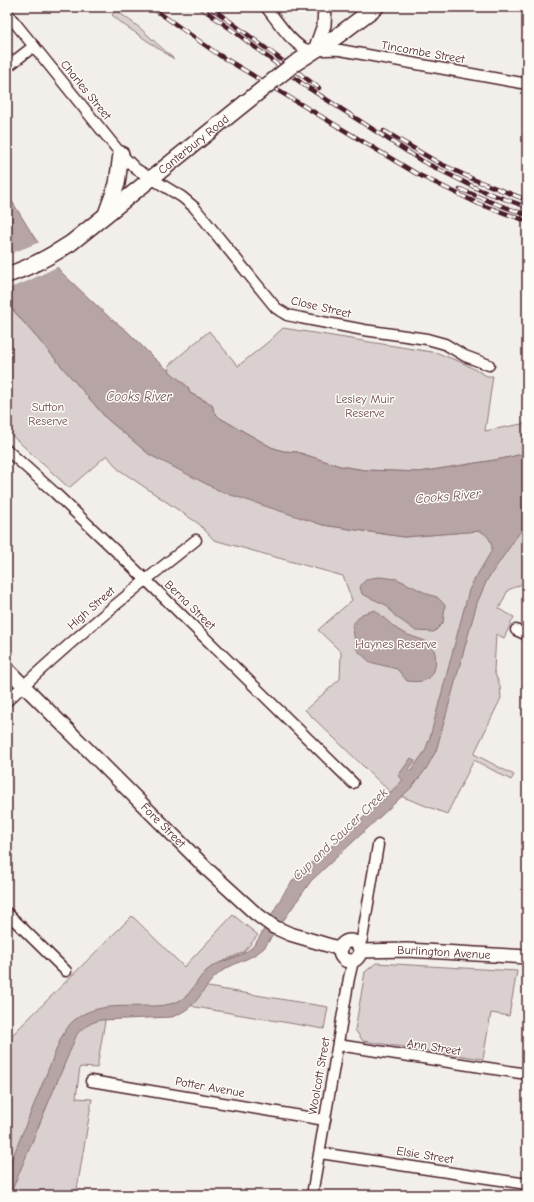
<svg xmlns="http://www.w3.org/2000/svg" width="534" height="1202" viewBox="0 0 534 1202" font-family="'Comic Neue',sans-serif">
  <rect width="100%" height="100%" fill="#f2efeb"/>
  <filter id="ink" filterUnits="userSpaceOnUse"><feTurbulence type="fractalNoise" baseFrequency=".025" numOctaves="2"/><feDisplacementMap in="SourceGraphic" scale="8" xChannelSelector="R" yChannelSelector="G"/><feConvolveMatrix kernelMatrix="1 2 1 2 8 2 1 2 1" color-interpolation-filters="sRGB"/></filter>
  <g filter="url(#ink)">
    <g fill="#d9d0cf" stroke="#92787d">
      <path d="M116,10L140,28L174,59L124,25L112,15Z"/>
      <path d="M7,303L107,419L150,455L323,525L404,537L527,527V577L520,585L508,590L499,609L514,617L504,638L496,634L494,671L500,686L501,698L474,754L514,775L511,780L474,760L447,814L390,792L305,710L340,679L341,652L318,630L352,600L343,576L214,540L199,524L118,469L107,455L69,488L7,431Z"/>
      <path d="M283,328L438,353L463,363L487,376H493L485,431L527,423V453L501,459L420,472L365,470L340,466L297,452L283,451L271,447L220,418L214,412L212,404L190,393L188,387L170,372L169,365L209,331L238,366L268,342Z"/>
      <path d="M233,915L258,935L244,952L221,962L196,985L328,1007L324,1029L195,1007L181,1001L163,1008L107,1009L97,1068L80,1067L76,1098L92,1099L76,1195H7V1040L132,916L184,967Z"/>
      <path d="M376,963L517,971L509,1016L491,1013L483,1059L363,1041L355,1030L365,972Z"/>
    </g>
    <g fill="#b7a5a6" stroke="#8b6f75">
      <path d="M7,193L34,237L61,272L110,318L127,331L156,360L188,387L190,393L212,405L214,412L220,418L271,447L283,451L297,452L340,466L365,470L420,472L501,459L527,453V527L524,528L520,532L487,580L477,603L436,751L426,769L412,787L311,881L264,948C250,961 229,963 216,976C198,993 200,1006 172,1017L101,1020C91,1022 84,1027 77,1034L10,1195H7V1171L61,1038C65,1032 69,1023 76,1019C96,1003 124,1007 149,1006C160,1006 171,1005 181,1000C192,993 196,981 205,972C218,959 238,960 250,949C257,943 261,935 265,927C274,911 283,892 295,878C305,867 316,860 327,850C353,828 378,804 403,780L398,776L411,758L415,761L408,770L411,771L425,751L430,737L469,590L473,582L492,550C492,541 488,535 480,531L404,537L323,525L222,492L150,455L107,419L7,303Z"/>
      <path d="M379,577L397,579L430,595L437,597L445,605L443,623L434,632L416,631L395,616L386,605L362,594L360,587C365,578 370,578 379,577Z"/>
      <path d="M375,610C384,617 392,627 402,632C409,636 418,638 425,641C437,646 437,661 434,671C429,683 418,682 407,681L397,669L370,662L357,650L352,625L362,614Z"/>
    </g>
    <path fill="#f2efeb" d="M40,242L59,266L28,281L7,289V255Z"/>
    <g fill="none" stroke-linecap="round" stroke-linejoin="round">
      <defs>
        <g id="minor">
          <path d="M266,7C276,19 294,48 309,50C319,51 330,49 340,50L527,84"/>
          <path d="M7,13L121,154L136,169L182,197L194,207L276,308L287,315L301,318L364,330L427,339L445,344L465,356L489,365"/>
          <path d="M7,67L34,46"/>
          <path d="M7,450L55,493L145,579L353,783"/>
          <path d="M516,630L527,635"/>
          <path d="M7,701C67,644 131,591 196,540"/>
          <path d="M7,913L66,971"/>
          <path d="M359,946L362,939L378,845"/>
          <path d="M338,1045L527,1074"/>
          <path d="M91,1081L325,1120"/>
          <path d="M320,1153L527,1184"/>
          <path d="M312,1195L349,978L353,961"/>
        </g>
        <g id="major">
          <path d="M315,50L324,25L325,7"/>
          <path id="s1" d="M7,669L209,871L255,913L274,927L290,934L341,949"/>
          <circle cx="350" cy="951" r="10"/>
          <path id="s2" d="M360,951L407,950L527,957"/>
        </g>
        <g id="highway">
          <path d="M294,64L336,37L376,7"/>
          <path d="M106,214L117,184L121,154"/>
          <path id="s3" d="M7,275C29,268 51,256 71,243L255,95"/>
        </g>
      </defs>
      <use href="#minor" stroke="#4a1f2b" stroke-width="13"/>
      <use href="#major" stroke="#4a1f2b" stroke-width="16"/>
      <use href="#highway" stroke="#4a1f2b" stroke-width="18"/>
      <use href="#minor" stroke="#fdfcf7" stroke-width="10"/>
      <use href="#major" stroke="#fdfcf7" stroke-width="13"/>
      <use href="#highway" stroke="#fdfcf7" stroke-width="15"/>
      <defs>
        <g id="rail">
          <path d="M151,7L219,55L417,174L479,204L527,221"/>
          <path d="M200,7L239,35L304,85L422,161L480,190L527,207"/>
          <path d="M210,7L228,20L319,88"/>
          <path d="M384,131L437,162L475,180L527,200"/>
          <path d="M460,189L494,203L527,215"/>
        </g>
      </defs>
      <use href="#rail" stroke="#4a1f2b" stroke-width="4.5"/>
      <use href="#rail" stroke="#fdfcf7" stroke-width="3" stroke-dasharray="9" stroke-linecap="butt"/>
      <defs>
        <path id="highway-bridge" d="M255,95L294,64"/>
      </defs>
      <use href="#highway-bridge" stroke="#4a1f2b" stroke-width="18" stroke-linecap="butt"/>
      <use href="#highway-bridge" stroke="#fdfcf7" stroke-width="15"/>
    </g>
  </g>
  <g text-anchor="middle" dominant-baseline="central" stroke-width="3" stroke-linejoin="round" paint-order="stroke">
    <g font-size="12" fill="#4a1f2b" stroke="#fdfcf7">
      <text transform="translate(423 52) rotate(10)">Tincombe Street</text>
      <text transform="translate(86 90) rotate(51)">Charles Street</text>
      <text stroke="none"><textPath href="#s3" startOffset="229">Canterbury Road</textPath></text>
      <text transform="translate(321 307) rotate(13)">Close Street</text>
      <text transform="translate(190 605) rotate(44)">Berna Street</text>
      <text transform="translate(91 608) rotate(-41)">High Street</text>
      <text stroke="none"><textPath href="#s1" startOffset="221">Fore Street</textPath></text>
      <text stroke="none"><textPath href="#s2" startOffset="84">Burlington Avenue</textPath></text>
      <text transform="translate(434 1047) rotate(9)">Ann Street</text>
      <text transform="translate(319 1076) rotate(-80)">Woolcott Street</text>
      <text transform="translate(210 1087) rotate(10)">Potter Avenue</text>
      <text transform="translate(425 1155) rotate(9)">Elsie Street</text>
    </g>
    <g font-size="12" fill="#6e4b54" stroke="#fdfcf7">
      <text x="365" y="399">Lesley Muir<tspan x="365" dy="14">Reserve</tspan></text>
      <text x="48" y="407">Sutton<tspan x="48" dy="14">Reserve</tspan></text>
      <text x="396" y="644">Haynes Reserve</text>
    </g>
    <g font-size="13" font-style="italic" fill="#704e56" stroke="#fdfcf7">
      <text x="139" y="396">Cooks River</text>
      <text transform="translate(448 496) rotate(-5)">Cooks River</text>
      <text transform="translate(340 834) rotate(-44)">Cup and Saucer Creek</text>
    </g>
  </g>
  <rect width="534" height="1202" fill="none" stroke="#fdfcf7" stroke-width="24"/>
  <rect x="12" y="12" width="510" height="1178" fill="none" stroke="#4a1f2b" stroke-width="1.5" filter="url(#ink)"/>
</svg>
